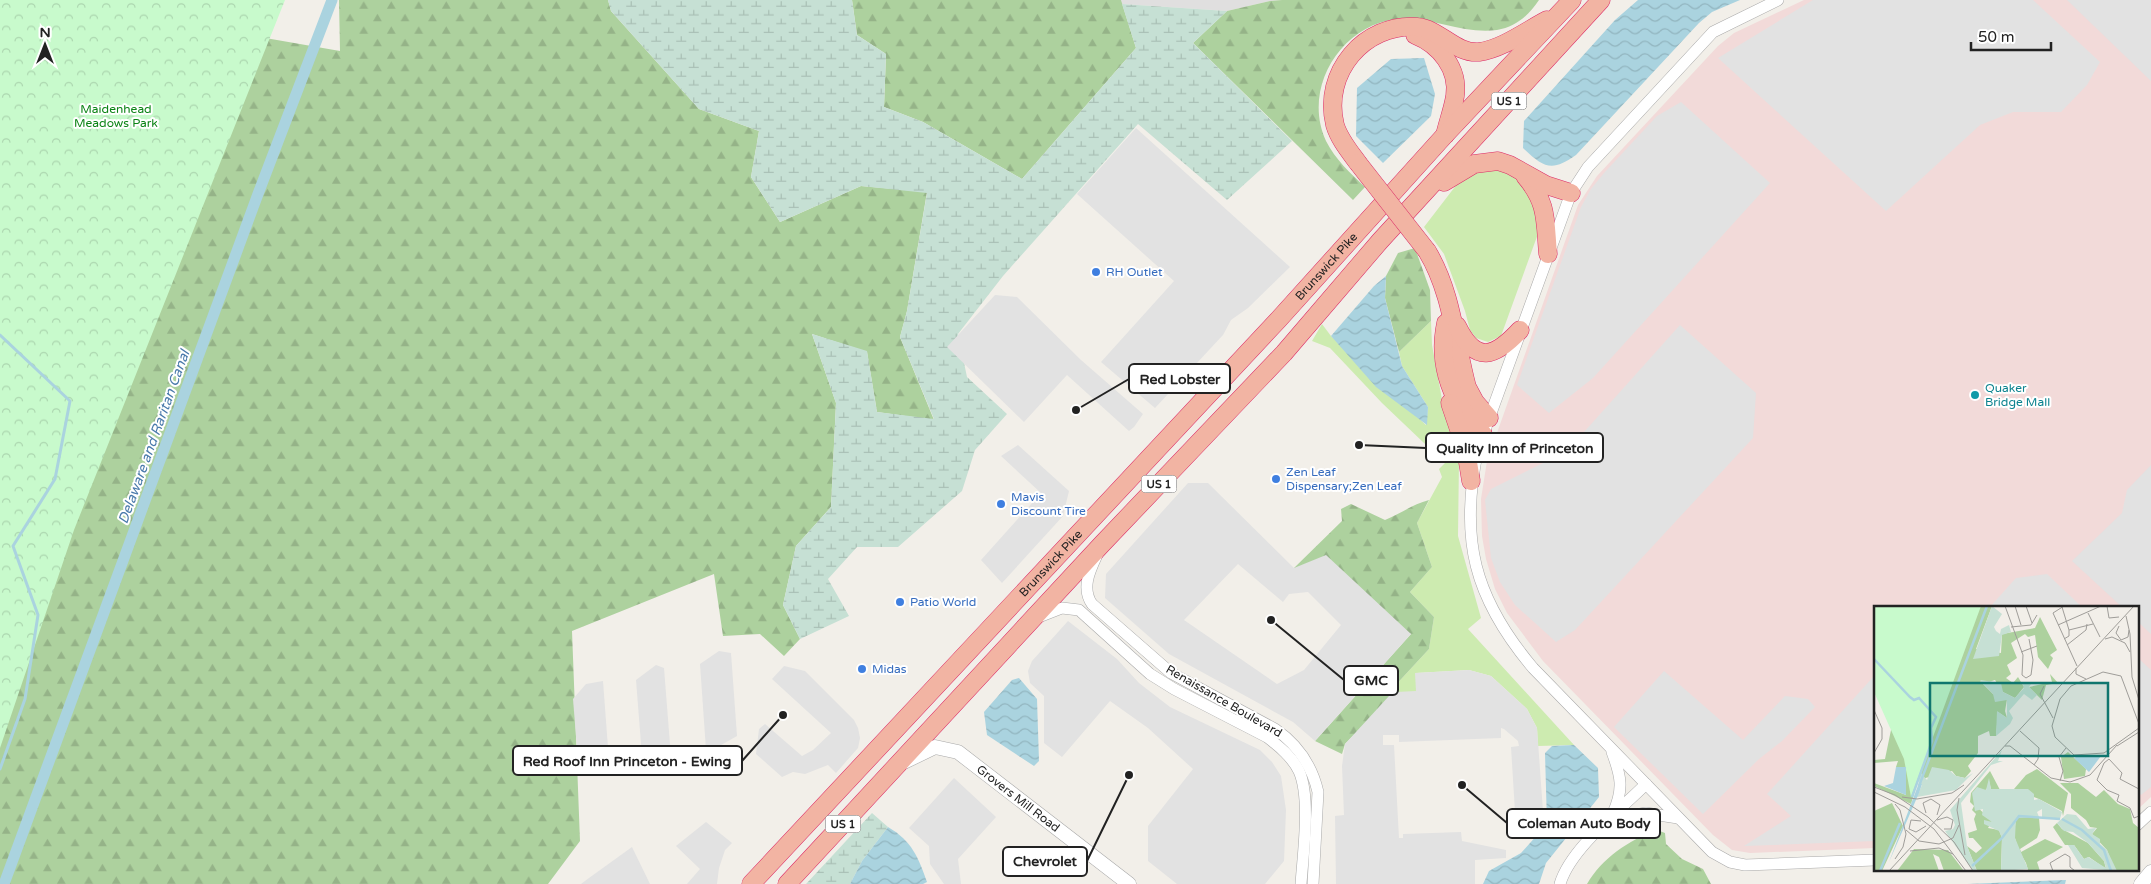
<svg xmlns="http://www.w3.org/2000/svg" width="2151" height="884" viewBox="0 0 2151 884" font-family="'Varela Round',sans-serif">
  <defs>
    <pattern id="forest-firs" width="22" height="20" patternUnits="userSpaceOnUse" patternTransform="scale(1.25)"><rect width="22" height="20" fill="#add19e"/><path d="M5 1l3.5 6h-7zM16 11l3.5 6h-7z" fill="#95b388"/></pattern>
    <pattern id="wetland-marsh" width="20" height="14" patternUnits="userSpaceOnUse" patternTransform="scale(1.25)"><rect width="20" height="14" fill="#c6e0d4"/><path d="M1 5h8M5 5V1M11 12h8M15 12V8" fill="none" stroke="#aac0b6"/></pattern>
    <pattern id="park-crowns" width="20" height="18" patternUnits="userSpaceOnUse" patternTransform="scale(1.25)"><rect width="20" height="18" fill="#c8facc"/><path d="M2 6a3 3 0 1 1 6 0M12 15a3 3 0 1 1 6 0" fill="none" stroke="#acd6af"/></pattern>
    <pattern id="water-waves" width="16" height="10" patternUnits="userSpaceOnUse" patternTransform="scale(1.25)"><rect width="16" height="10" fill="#aad3df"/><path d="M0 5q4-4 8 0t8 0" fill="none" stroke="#92b5bf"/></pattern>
  </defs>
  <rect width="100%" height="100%" fill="#f2efe9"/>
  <path fill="#e0dfdf" d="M1121,0H1282L1270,1L1227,11L1122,4Z"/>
  <path fill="#f2dad9" d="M1804,0H2151V797L2137,810V608H1875V848L1750,853L1732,850L1713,835L1543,661L1507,613L1495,589L1486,559L1482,536L1481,499L1487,461L1578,205L1597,176L1718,46L1734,33Z"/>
  <g fill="#cdebb0">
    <path d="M1505,167L1534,191L1539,231L1501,336L1488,342L1476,338L1470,330L1465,311L1444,254L1424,227L1464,175Z"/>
    <path d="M1431,321L1432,345L1443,405L1459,460L1458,536L1481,618L1468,629L1574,745L1538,746L1537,728L1527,709L1491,676L1469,670L1416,673V692H1396L1392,689L1429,649L1434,617L1410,592L1432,567L1417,523L1442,477L1439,469L1445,463L1382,403L1330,348L1312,341L1322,324L1331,336L1426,425L1428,407L1402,366L1399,352Z"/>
  </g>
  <g fill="url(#forest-firs)">
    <path d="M339,0H608L611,11L699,109L759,131L751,177L780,222L861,186L927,192L907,311L900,337L934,420L877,412L867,352L812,334L836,403L831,507L796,546L783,605L800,639L784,656L760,634L723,636L714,574L572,631L580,841L548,884H0V180L249,35L340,51Z"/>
    <path d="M852,0H1121L1136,48L1022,179L923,122L884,107L886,54L857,35Z"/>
    <path d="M1282,0H1539C1529,15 1516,27 1497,30C1463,35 1429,15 1396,19C1340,26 1302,89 1326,141C1335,159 1351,174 1365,187L1353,200L1193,43L1227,11L1270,1Z"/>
    <path d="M1415,248L1430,290L1431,321L1399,352L1385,298L1386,276L1398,253Z"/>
    <path d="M1429,500L1417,523L1432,567L1410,592L1434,617L1429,649L1392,689L1396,692L1345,744L1342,754L1315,741L1411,634L1294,568L1342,521L1341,509L1351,504L1385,520C1400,514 1413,504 1429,500Z"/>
    <path d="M1657,830L1665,833L1666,844L1682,859L1703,869L1711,884H1587C1602,858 1629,840 1657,830Z"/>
  </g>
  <g fill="url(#wetland-marsh)">
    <path d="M608,0H852L857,35L886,54L884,107L923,122L1022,179L1136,48L1122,4L1227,11L1193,43L1292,141L1227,200L1138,124L1003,276L958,334L967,377L1007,414L975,450L962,491L898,547H857L828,579L849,616L800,639L783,605L796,546L831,507L836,403L812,334L867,351L877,412L934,419L900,337L907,311L927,193L861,186L780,222L751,177L759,131L699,109L611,11Z"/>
    <path d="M872,813L888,827L862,861L850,884H806Z"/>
  </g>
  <path fill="url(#park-crowns)" d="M0,0H285L74,530L0,748Z"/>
  <g fill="#e2e2e2" fill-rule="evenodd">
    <path d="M1813,0H2033L2100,62L2087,85L2061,112H2013L1980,125L1886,211L1718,58Z"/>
    <path d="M2067,0H2151V81Z"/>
    <path d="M1681,102L1770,183L1593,378L1549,413L1517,385L1581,207L1591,189L1604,173L1657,116Z"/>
    <path d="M1136,128L1290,267L1248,308L1231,320L1223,335L1155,408L1101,362L1174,281L1077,194Z"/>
    <path d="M995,295L1017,297L1081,360L1143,414L1134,427L1129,431L1067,375L1024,422L947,347Z"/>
    <path d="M1680,325L1756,393L1753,438L1575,630L1556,642L1515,605L1500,582L1491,558L1485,500L1491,489L1567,451Z"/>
    <path d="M1018,445L1069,491L1063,516L1002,583L981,560L1041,493L1001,456Z"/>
    <path d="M2151,465V634L2137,621V608H2123L2072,561L2122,513L2127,490Z"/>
    <path d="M1188,483H1208L1294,568L1326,555L1411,634L1315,741L1293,722L1169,654L1105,598L1106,574ZM1238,564L1283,602L1289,594L1308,592L1341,625L1304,670L1277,684L1184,620Z"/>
    <path d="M2047,574L2083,608H1989L2016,578Z"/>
    <path d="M1068,621L1117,659L1139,683L1170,707L1260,750L1272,762L1281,776L1286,810L1284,861L1265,884H1177L1148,861V826L1193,769L1148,728L1110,701L1062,757L1044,743V696L1030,683L1028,671L1032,661Z"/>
    <path d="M719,651L731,653L737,736L714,749L706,750L700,664Z"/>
    <path d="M2137,657L2151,670V787L2141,795L2137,791Z"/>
    <path d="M656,665L664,668L671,757L653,768L643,769L636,680Z"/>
    <path d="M784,666L805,671L854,720L858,728L860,738L858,748L836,773L828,765L805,774L793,772L782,777L756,754L759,729L765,724L802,756L813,750L831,733L772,679Z"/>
    <path d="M1469,670L1491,676L1527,709L1537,728L1543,811L1515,812L1511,747L1519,746L1518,741L1504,729L1501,728V738L1399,742V735H1383V745H1394L1399,838H1403V834L1461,832L1462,841L1506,850V858L1475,860V884H1336L1335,816L1344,815L1342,766L1345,744L1389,696L1396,692L1416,691L1415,673Z"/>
    <path d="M1664,671L1743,740L1785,696L1808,699L1815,707L1782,741L1759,759L1703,814L1614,727Z"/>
    <path d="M1875,675V841L1744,846L1791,816L1767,794Z"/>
    <path d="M603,681L610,774H602L578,761L573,699L586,684Z"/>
    <path d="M954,778L996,817L958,859L961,884H944L930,864L929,846L909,828Z"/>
    <path d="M706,822L732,843L725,850L719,868L717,884H687L700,869L676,846Z"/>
    <path d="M632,847L650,884H581L589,878Z"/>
  </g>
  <g fill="url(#water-waves)">
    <path d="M1638,0H1740L1712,12L1699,23L1576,155C1552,172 1544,168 1523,148L1524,121L1615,20Z"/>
    <path d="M1424,58L1435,94L1431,116L1383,163L1356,136L1357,88L1391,59Z"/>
    <path d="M1386,276L1385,298L1402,366L1428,407L1427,425L1376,387L1331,336L1374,286Z"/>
    <path d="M1019,678L1037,699L1039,761L1034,766L987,735L984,712L1012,680Z"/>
    <path d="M1574,745L1598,768L1599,797L1546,863L1539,884H1483L1489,871L1521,853L1547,824L1545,753L1552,746Z"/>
    <path d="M888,827C912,841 918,857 927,882L923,884H850L862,861Z"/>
    <path d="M2066,880L2065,884H1967Z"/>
  </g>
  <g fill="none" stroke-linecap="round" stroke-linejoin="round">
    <path stroke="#aad3df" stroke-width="3" d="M0,335L70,401L55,479L13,546L38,615L25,699L0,769"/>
    <path stroke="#aad3df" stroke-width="11" d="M4,884L258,194L332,0"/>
    <defs>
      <g id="minor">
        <path d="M1778,0L1713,32L1588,167L1571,193L1478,449C1459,539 1474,598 1533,668L1712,852L1730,862L1745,865L1875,860"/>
        <path d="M1097,555C1090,570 1081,588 1092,604L1171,673L1275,729C1297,744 1312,766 1318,792L1313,884"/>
        <path d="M1039,617L1062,608L1079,610L1150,674L1174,689L1267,737C1280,747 1292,757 1299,771C1311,798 1303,854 1301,884"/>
        <path d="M1612,752C1621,776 1624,789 1613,813"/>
        <path d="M1611,819L1646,813L1678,818"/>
        <path d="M2137,825L2151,812"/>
        <path d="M1560,884C1570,849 1620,810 1646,784"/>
      </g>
      <g id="tertiary">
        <path id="s1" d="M904,762L935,747L958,752L1129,884"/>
        <path d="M2141,884L2151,872"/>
      </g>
      <g id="trunk">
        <path d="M1415,35C1440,45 1459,69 1455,96C1453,109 1448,122 1445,135"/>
        <path d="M1358,163C1350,152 1339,139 1335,125C1322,73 1364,23 1417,27C1440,29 1455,54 1479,52C1502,49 1526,31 1547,20"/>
        <path d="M1525,176C1548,203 1545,221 1548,254"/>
        <path d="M1444,182L1474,164L1498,161L1510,165L1546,185L1571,193"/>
        <path d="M1427,251C1452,292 1455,342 1467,387L1475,402L1489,418"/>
        <path d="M1446,323C1437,365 1452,405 1483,434"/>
        <path d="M1457,326C1476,365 1495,357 1520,330"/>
        <path d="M1450,403L1466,450L1471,481"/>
        <path id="s2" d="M751,884L1279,319L1444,136L1572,0"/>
        <path d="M787,884L1102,544L1284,353L1380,241L1601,0"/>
      </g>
    </defs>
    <use href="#minor" stroke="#a9a9a9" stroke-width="12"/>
    <use href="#tertiary" stroke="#a9a9a9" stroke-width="15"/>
    <use href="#trunk" stroke="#dc2a67" stroke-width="19"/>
    <use href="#minor" stroke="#fff" stroke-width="11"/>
    <use href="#tertiary" stroke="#fff" stroke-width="14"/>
    <use href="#trunk" stroke="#f2b4a3" stroke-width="18"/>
    <defs>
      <path id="trunk-bridge" d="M1358,163L1427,251"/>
    </defs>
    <use href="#trunk-bridge" stroke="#dc2a67" stroke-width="19" stroke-linecap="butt"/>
    <use href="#trunk-bridge" stroke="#f2b4a3" stroke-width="18"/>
  </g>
  <g fill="#3f7fe0" stroke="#fff" stroke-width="2">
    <circle cx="1096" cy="272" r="5"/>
    <circle cx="1276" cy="479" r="5"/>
    <circle cx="1001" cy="504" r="5"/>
    <circle cx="900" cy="602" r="5"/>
    <circle cx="862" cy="669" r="5"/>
  </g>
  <circle fill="#0f9aa8" stroke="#fff" stroke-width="2" cx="1975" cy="395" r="5"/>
  <g text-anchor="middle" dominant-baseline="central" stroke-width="4" stroke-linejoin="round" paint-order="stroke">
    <g fill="#fff" stroke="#646464" stroke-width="1">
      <rect x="1491.5" y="92.5" width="35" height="17" rx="4"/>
      <rect x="1141.5" y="475.5" width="35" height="17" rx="4"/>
      <rect x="825.5" y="815.5" width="35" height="17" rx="4"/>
    </g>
    <g font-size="11" font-weight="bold" fill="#222">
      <text x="1509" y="101">US 1</text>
      <text x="1159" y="484">US 1</text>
      <text x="843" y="824">US 1</text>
    </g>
    <g font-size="12" fill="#0c8416" stroke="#fff">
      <text x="116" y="109">Maidenhead<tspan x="116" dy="14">Meadows Park</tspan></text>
    </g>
    <g font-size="12" fill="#222" stroke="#fff">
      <text stroke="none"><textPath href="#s2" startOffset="844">Brunswick Pike</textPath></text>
      <text stroke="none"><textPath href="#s2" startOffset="439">Brunswick Pike</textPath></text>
      <text transform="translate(1224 701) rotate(30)">Renaissance Boulevard</text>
      <text stroke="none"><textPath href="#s1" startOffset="134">Grovers Mill Road</textPath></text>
    </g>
    <g font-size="12" fill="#366cbe" stroke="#fff" text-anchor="start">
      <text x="1106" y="272">RH Outlet</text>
      <text x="1286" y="472">Zen Leaf<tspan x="1286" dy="14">Dispensary;Zen Leaf</tspan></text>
      <text x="1011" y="497">Mavis<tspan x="1011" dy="14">Discount Tire</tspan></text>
      <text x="910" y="602">Patio World</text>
      <text x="872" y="669">Midas</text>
    </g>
    <g font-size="12" fill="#0d838f" stroke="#fff" text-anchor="start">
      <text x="1985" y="388">Quaker<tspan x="1985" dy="14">Bridge Mall</tspan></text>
    </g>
    <g font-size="14" font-style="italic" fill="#4a7aab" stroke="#fff">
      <text transform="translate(154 437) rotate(-70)">Delaware and Raritan Canal</text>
    </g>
  </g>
  <g transform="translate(1874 606)">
    <rect width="265" height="265" fill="#f2efe9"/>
    <path d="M74,0H118L102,43L127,47L128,28L161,22L166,11L183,44L176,49L179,52L174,63L164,51L161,29L154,31L151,28L137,37L143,52L133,59L137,68L132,72L139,77L144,71L150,81L141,92L129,86L121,74L112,77L106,75L119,88L133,93L131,105L133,112L124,106L122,130H116L115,125L104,130V147L94,160L97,165L91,172L82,170L78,165L44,174L37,198L0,180V177L32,189V161H22L24,155L0,157V154L11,153L17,124L96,19ZM176,68L184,77L172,79L168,94L155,81L178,76ZM194,146L212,163L211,170L190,173L187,151ZM163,163L194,187L189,210L188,205L165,193L140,183L152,169ZM116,165L126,184L117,183L115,175L114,181L100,198L118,215L114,222L125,224L128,232L127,265H103L93,240L102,247L108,242L99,232H95L94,227L103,224L100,213L102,208L98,204L100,200L96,196L97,187ZM186,177H204L222,191L230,184L244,198L256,203L259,217L265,222V265H243L239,261L233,244L218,228L223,222L216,221L212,214L197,202V188ZM18,197L29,220L8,265H0V205ZM147,210L165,212L166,224L163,232L146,243L147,246L171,233L189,241L163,256L166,265H148L154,264L152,257L145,245L140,229L142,212ZM183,217L188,223L214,237L230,255L232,263L215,251L210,253L200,239H191L179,221ZM40,243L74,244L90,265H70L65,251L59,248L65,265H23Z" fill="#add19e"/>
    <path d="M118,0L128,8L120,21L122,25L126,28L127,23L135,19L137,26L128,29L125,50L99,53ZM106,74L127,77L129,86L141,92L150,82L149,78H157L155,81L163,89L158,94L150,88L135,105L139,112L136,118L122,130L123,105L133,112V94L121,96L119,88ZM128,144L124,155H129L117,159L87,197L93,240L103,265H99L71,225L79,223L81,219L76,204ZM58,161L75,164L82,170L91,172L99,167L82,184L43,191L48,179L44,174L47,167L53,174ZM115,172L117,183H154L160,188V194L165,193L188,206L186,213L168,211V203L163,206L165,211L142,212L141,232L154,263L127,265L128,232L125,225L110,218V214L118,216L108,209L109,203L101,205L98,187L103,181L112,184ZM193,208L202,209L214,223L222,222L218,228L226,233V238L233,244L243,265L208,262L194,239H200L210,253L214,251L232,262L230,255L214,237L199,226L190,225L183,217Z" fill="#c6e0d4"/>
    <path d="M0,0H107L37,191L30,153L0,86Z" fill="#c8facc"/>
    <path d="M227,150L215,166L200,152L202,151ZM22,161H32V189L10,180L19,177ZM45,177L48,178L45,187L15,256Z" fill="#aad3df"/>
    <path fill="none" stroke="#aad3df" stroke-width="2.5" d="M0,53L36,91L40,94L45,92L62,111L57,122L58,135L38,191M45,180L113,0M188,213L208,224L230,244L237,265M98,260L128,232L145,210L186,213M6,265L26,217"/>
    <path fill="none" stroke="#9f9d99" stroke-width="1" d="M131,0L149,49L148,69L152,72L157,69L159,54L155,33M141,0L147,19M152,0L158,17M190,0L179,7L203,60M233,0L235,12L245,11M188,1L195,24V30L190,33M214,7L226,31M252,10L256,28L258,71L265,94M184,19L227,0M245,20L242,27L247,34L254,31L255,24M137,21L157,19L163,9M195,24L219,18M231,33L238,31L251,37L256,46M193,39L212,24L213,18M147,46L163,40M202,62V68L212,73M170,80L166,88L179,112M0,104L8,122V133L0,147M265,118L247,70L229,66L197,80L186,93L178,120L181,131L200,149L230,147L265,122M146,125L165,142L164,153L160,159M131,140H136L177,172L196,176L216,169L243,139M243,140L265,126M186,175L189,165L185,151L192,142M0,181L21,189L54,211L80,236L99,265M265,183L246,173L248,167L235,153L230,157L223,174L233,184L245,189L243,195L256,202L260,212L265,210M0,186L31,201L60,223L92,265M28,191L43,193L78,187L90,179M85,192L83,204L91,249M21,198L26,204L32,228L29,241L21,253M52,207L49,197L57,193L66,199L63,209M63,214L73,211L79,214L77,223H70M47,215L37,214L35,223L42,226L52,220M32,224L45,235L65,238L79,232L85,219M36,245L65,242L79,248M15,265L260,0M179,265L176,257L191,248L196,251V261L201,265"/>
    <path fill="#0f766e" fill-opacity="0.15" stroke="#0f766e" stroke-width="2.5" d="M56,77H234V150H56Z"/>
    <rect width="265" height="265" fill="none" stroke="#222" stroke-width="2.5"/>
  </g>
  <path fill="none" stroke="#222" stroke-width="2" d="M1076 410L1129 379M1359 445L1426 448M1271 620L1344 680M783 715L742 761M1462 785L1507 823M1129 775L1087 861"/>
  <g fill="#222" stroke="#fff" stroke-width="2">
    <circle cx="1076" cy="410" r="5"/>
    <circle cx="1359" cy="445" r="5"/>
    <circle cx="1271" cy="620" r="5"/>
    <circle cx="783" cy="715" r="5"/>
    <circle cx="1462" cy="785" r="5"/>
    <circle cx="1129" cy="775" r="5"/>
  </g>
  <g fill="#fff" stroke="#222" stroke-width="2">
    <rect x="1129" y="364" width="101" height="29" rx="5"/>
    <rect x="1426" y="433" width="177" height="29" rx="5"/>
    <rect x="1344" y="666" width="54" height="29" rx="5"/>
    <rect x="513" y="746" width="229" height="29" rx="5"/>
    <rect x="1507" y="809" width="153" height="29" rx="5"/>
    <rect x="1003" y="847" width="84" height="29" rx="5"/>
  </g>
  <g font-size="14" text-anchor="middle" font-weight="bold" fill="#222">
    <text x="1180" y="384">Red Lobster</text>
    <text x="1515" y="453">Quality Inn of Princeton</text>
    <text x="1371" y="685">GMC</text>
    <text x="627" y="766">Red Roof Inn Princeton - Ewing</text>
    <text x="1584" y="828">Coleman Auto Body</text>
    <text x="1045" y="866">Chevrolet</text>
  </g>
  <g transform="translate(45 45)" stroke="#ffffff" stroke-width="4" paint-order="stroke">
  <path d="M0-4L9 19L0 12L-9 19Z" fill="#222222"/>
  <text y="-8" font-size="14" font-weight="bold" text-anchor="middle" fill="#222222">N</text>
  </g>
  <path d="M1971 42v8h80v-8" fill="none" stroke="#222222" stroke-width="2.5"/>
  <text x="1978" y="42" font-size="15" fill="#222222" stroke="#ffffff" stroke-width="4" paint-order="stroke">50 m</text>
</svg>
